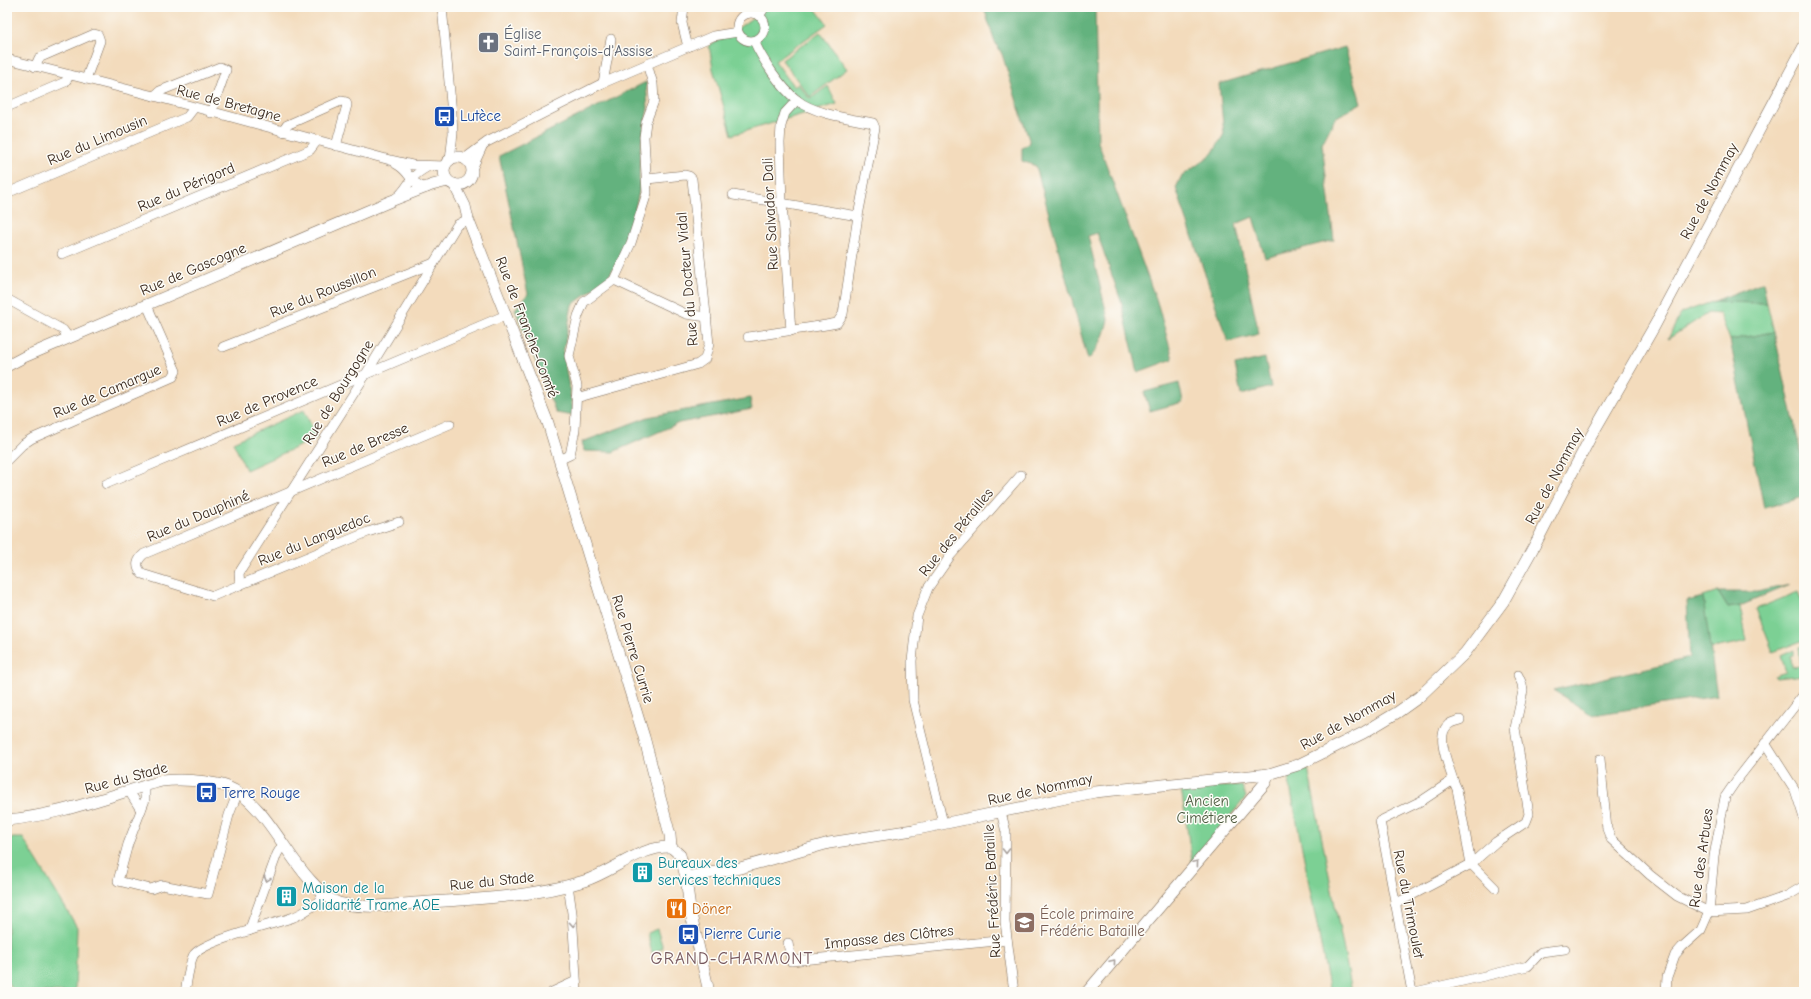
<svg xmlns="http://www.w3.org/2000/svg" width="1811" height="999" viewBox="0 0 1811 999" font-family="'Comic Neue',sans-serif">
  <rect width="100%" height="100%" fill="#fdfcf7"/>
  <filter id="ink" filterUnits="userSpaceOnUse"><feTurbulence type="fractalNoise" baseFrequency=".025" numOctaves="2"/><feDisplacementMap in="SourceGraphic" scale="8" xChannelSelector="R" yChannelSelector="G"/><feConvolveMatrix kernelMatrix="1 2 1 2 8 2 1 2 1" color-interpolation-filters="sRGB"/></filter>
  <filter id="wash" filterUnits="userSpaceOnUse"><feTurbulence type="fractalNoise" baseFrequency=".012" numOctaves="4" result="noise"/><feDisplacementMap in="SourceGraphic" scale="16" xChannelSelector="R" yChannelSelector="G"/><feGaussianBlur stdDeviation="0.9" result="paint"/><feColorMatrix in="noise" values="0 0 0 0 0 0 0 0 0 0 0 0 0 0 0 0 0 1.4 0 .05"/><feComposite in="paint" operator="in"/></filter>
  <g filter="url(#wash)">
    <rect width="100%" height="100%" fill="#f3dbbc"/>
    <g fill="#7bd094" stroke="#5b7d59">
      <path d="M767,7H814L827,24L775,61L794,87L798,84L810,99L828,86L837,104L732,135L713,69L709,45L726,37Z"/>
      <path d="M820,32L847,69L810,97L782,60Z"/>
      <path d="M1712,302L1767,303L1774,332L1730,340L1720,314L1708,313L1668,339L1681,313Z"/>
      <path d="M304,410L317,438L246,470L233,442Z"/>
      <path d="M1718,592L1728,608L1740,606L1747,641L1709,649L1703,597Z"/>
      <path d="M1798,592L1804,606V640L1773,652L1756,609Z"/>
      <path d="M1804,646V675L1776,678L1774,676L1786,672L1781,656L1794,650V656L1791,657L1792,667L1801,666L1799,647Z"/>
      <path d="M1308,768L1352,992H1330L1288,776Z"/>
      <path d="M1242,786L1246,797L1192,862L1181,788Z"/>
      <path d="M7,838H23L77,927L75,992H15L7,982Z"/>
      <path d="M657,929L663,948L652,953L647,933Z"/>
    </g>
    <g fill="#64b27e" stroke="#506e4e">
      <path d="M986,7H1095L1098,142L1158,305L1173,359L1138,372L1121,301L1097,233L1088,236L1108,319C1105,335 1099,348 1088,360L1036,166L1022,161V148L1030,143L1002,54L994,40L985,11Z"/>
      <path d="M1345,47L1361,103L1335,118L1322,144L1334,240L1265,258L1253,217L1236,224L1259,334L1228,342L1176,188L1181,177L1212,154L1224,134L1219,84Z"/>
      <path d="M646,82L648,108L640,150L639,192L626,247L608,278L572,305L563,353L574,416L556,413L515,309L528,294L499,156Z"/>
      <path d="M1763,282L1767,303L1712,302Z"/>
      <path d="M1774,332L1804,467V497L1764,508L1730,340Z"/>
      <path d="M1265,358L1271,387L1241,395L1235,365Z"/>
      <path d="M1179,383L1183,402L1150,411L1144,392Z"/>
      <path d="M750,398L752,409L679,423L613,452L584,451L582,442L648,417Z"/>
      <path d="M1790,585L1740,606L1728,608L1718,592H1757Z"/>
      <path d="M1703,597L1717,696L1592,715L1553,690L1690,658L1687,601Z"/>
    </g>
  </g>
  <g filter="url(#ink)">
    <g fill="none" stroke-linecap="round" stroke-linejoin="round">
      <defs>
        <g id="minor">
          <path d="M442,7L452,114L453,133L450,161"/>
          <path d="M684,7L682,23L688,47"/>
          <circle cx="751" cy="27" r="14"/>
          <path d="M759,16L765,7"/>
          <path d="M7,59L154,96L390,160L412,165L446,166"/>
          <path d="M35,67L39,58L94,34L98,35L100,41L86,79"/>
          <path d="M603,83L611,39"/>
          <path d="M154,96L160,91L220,67L226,70L211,113"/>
          <path d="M7,107L65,82L70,75"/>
          <path d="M282,132L287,125L341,101L346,102L347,105L336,146"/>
          <path d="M464,159L487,142L603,83L713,36L738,32"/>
          <path d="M396,164C412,172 407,183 427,188"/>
          <path d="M472,169L482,147"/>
          <path d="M7,193L187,117L194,108"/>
          <path d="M733,195L858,216"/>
          <path d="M396,198C403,193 406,187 411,180C415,174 422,170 429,166"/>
          <path d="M62,254L310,150L317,141"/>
          <path d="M614,280L686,314L707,317"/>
          <path d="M7,299L63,330L69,338"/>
          <path d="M791,331L782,203L780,143L781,126L785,113L797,100"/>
          <path d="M748,337L826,325L837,323L843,314L858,216L875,128L873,123C852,119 814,114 797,100C781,88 762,59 754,41"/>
          <path d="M223,347L434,263"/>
          <path d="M576,398L698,364L705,359L709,344L692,179L689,176L685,175L647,179"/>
          <path d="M7,460L22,445L31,439L173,377L176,371L147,305"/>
          <path d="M559,460L570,455L575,430L577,386L569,356L578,316L584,302L614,280L631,243L647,193L644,137L646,122L654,101L653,84L647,64"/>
          <path d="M106,484L506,315"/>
          <path d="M399,522L368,532L213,596L142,574C135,566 137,560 144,554L450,424"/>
          <path d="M240,585L239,573L366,374L457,225L468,219"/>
          <path d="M1765,743L1795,790L1804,818"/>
          <path d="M1600,759L1607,829L1611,839L1650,875L1677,896L1709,912L1747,910L1787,896L1804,886"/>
          <path d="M1453,780C1449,766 1435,736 1448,725C1451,722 1457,721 1460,720"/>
          <path d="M145,786V800L128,844L118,881L151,889L162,885L208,894L229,815L238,792"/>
          <path d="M129,791L141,810"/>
          <path d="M1001,812L1006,832L1005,922L1014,992"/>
          <path d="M943,823L913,700L912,661L917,616L928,588L951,555L1021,475"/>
          <path d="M1471,864L1495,888"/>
          <path d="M568,885L572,913L577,992"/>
          <path d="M1395,904L1471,864L1496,842L1526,822L1529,814L1515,728L1523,691L1522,684L1518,675"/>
          <path d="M249,931L277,854L283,844"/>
          <path d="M788,943L791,961L1007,940"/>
          <path d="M185,992C187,982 189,965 193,956C201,941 275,924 294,917C306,912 315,905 324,896"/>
          <path d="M552,992L576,981"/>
          <path d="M1412,992L1380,821L1423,800L1453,780L1457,789L1471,864"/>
          <path d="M1415,992L1528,966L1541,952L1565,949"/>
          <path d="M1666,992L1667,977L1675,955L1682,947L1701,930L1709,912L1714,856L1725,797L1736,781L1804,694"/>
        </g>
        <g id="tertiary">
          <circle cx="458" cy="171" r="14"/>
          <path d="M454,184L465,206L468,219L548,423L644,737L670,835L671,847"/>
          <path d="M7,366L24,357L391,201L432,185L448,181"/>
          <path d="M7,820C61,815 110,795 162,781C178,779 192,780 207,782C214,784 222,784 228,787C263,801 285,854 311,881C320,890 325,899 339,903C363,909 390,905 414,903C471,899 530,898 584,881C613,872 639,846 671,847"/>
          <path d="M671,847L680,855L686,877L690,910L709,992"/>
          <path d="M686,877L740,868L829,843L913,830L1095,792L1269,774L1298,765L1363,733L1398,712L1419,697L1465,653L1503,602L1537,541L1590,438L1655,325L1804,46"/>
          <path d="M1087,992L1265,783L1269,774"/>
        </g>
      </defs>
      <use href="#minor" stroke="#7b6855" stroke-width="10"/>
      <use href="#tertiary" stroke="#7b6855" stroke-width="12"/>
      <use href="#minor" stroke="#fff" stroke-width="9"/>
      <use href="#tertiary" stroke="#fff" stroke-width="11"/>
    </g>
    <defs><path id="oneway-chevron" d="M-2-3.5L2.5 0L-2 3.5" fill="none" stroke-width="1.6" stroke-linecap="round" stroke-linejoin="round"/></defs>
    <g stroke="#a79f9a">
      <use href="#oneway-chevron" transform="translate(1006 851) rotate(90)"/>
      <use href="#oneway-chevron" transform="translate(1196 863) rotate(-50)"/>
      <use href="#oneway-chevron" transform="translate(267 879) rotate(110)"/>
      <use href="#oneway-chevron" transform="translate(573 924) rotate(86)"/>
      <use href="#oneway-chevron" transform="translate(1113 962) rotate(-50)"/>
    </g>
  </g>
  <defs>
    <symbol id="church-square" viewBox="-11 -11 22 22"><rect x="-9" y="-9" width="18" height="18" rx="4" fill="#6b7280" stroke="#fdfcf7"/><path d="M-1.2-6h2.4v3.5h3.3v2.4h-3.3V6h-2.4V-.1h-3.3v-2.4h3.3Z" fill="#fff"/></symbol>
    <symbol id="bus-square" viewBox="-11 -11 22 22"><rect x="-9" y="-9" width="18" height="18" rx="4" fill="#1a4fb4" stroke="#fdfcf7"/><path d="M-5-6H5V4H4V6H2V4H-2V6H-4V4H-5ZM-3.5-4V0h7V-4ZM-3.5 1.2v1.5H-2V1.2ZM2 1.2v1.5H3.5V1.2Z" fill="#fff"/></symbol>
    <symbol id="building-square" viewBox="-11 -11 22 22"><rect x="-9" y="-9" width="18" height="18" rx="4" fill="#0f9aa8" stroke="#fdfcf7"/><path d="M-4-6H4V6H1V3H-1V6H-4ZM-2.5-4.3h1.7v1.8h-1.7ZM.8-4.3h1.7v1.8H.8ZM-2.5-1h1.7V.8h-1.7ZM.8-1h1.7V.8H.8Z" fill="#fff"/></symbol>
    <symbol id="restaurant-square" viewBox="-11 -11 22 22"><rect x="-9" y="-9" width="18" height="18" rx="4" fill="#e8710a" stroke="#fdfcf7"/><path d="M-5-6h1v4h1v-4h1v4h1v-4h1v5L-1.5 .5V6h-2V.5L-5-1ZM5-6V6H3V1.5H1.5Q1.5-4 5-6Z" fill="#fff"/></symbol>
    <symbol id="school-square" viewBox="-11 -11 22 22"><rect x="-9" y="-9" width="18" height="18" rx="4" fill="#8d6e63" stroke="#fdfcf7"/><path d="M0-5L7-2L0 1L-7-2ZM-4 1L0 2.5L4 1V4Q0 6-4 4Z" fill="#fff"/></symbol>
  </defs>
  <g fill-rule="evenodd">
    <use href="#church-square" x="476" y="30" width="25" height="25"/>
    <use href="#bus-square" x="432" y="104" width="25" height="25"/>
    <use href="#bus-square" x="194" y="780" width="25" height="25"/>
    <use href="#building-square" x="630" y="860" width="25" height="25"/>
    <use href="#building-square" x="274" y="884" width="25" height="25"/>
    <use href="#restaurant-square" x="664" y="896" width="25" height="25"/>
    <use href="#school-square" x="1012" y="910" width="25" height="25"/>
    <use href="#bus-square" x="676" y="922" width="25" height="25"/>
  </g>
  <g text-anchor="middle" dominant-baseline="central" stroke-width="3" stroke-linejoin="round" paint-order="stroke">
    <g font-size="15" fill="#5b616d" stroke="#fdfcf7" text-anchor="start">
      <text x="504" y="34">Église<tspan x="504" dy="17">Saint-François-d'Assise</tspan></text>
    </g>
    <g font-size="15" fill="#3b2a1e" stroke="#fdfcf7">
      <text transform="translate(229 103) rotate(15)">Rue de Bretagne</text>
      <text transform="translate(97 140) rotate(-23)">Rue du Limousin</text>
      <text transform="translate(186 187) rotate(-23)">Rue du Périgord</text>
      <text transform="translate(1709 191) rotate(-62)">Rue de Nommay</text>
      <text transform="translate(770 214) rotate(-93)">Rue Salvador Dali</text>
      <text transform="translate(193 269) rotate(-23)">Rue de Gascogne</text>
      <text transform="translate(687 279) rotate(-95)">Rue du Docteur Vidal</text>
      <text transform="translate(323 292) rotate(-22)">Rue du Roussillon</text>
      <text transform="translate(527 327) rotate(69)">Rue de Franche-Comté</text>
      <text transform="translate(107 391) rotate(-23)">Rue de Camargue</text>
      <text transform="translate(338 392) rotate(-58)">Rue de Bourgogne</text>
      <text transform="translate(267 401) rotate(-23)">Rue de Provence</text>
      <text transform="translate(365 445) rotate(-23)">Rue de Bresse</text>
      <text transform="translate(1554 476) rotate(-62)">Rue de Nommay</text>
      <text transform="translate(198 516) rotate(-23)">Rue du Dauphiné</text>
      <text transform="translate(956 532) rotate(-51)">Rue des Pérailles</text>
      <text transform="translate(314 539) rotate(-22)">Rue du Languedoc</text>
      <text transform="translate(633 649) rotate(73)">Rue Pierre Currie</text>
      <text transform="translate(1348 720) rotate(-29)">Rue de Nommay</text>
      <text transform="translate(126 778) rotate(-15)">Rue du Stade</text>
      <text transform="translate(1040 789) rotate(-12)">Rue de Nommay</text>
      <text transform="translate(1701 858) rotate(-82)">Rue des Arbues</text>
      <text transform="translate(492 881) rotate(-6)">Rue du Stade</text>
      <text transform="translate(992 891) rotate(-93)">Rue Frédéric Bataille</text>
      <text transform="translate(1409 904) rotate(79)">Rue du Trimoulet</text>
      <text transform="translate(889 937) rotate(-6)">Impasse des Clôtres</text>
    </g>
    <g font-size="15" fill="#164399" stroke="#fdfcf7" text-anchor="start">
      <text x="460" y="116">Lutèce</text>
      <text x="222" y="793">Terre Rouge</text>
      <text x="704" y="934">Pierre Curie</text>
    </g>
    <g font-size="15" fill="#4e5c41" stroke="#fdfcf7">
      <text x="1207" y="801">Ancien<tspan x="1207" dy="17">Cimétiere</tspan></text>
    </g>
    <g font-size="15" fill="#0d838f" stroke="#fdfcf7" text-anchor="start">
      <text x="658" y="863">Bureaux des<tspan x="658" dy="17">services techniques</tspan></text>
      <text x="302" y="888">Maison de la<tspan x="302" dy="17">Solidarité Trame AOE</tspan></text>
    </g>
    <g font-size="15" fill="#c56008" stroke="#fdfcf7" text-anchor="start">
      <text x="692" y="909">Döner</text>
    </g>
    <g font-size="15" fill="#785e54" stroke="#fdfcf7" text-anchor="start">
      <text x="1040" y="914">École primaire<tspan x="1040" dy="17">Frédéric Bataille</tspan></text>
    </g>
    <g font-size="17" letter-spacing="1" fill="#77585e" stroke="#fdfcf7">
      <text x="732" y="958">GRAND-CHARMONT</text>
    </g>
  </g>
  <rect width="1811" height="999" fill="none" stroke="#fdfcf7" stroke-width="24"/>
</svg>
